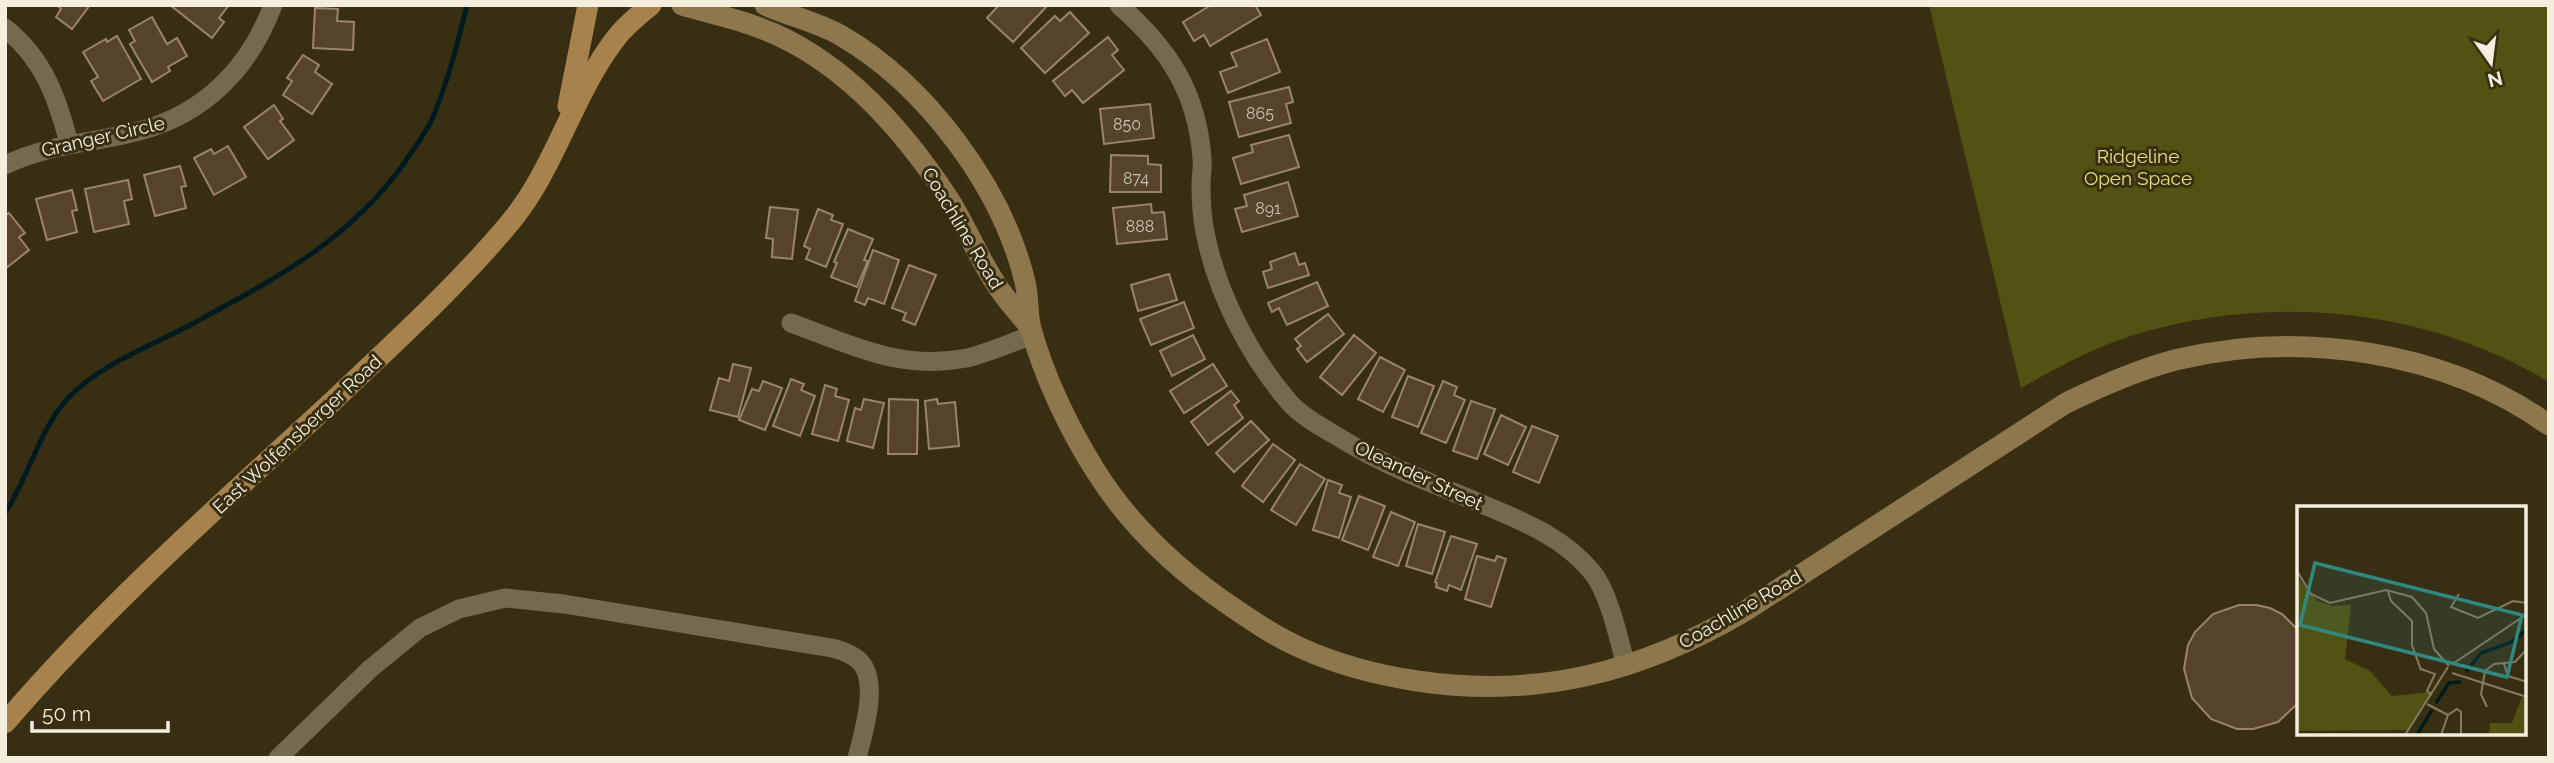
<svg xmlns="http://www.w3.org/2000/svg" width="2554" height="763" viewBox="0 0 2554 763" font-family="Raleway,sans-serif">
  <rect width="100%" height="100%" fill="#382f13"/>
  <path fill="#525312" d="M1929,5H2549V382C2427,308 2272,293 2137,334C2096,346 2058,367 2021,388Z"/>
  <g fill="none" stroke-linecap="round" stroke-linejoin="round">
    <path stroke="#001b20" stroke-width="5" d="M5,513C29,477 39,429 69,397C101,364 151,346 192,324C275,279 349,241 405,162C414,148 426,133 433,117C448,81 458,43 467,5"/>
  </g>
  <g fill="#56432b" stroke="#9a856b" stroke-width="2">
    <path d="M57,5H90L72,29L56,17L61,9Z"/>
    <path d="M170,5H229L219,18L224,22L212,38Z"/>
    <path d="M999,5H1048L1013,42L987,18Z"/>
    <path d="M1211,5H1255L1261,15L1210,46L1204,35L1194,41L1183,22Z"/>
    <path d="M315,8L338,9L337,21L354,22L353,50L313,48Z"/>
    <path d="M1070,12L1089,33L1045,73L1021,48L1055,16L1060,21Z"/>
    <path d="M152,17L167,44L177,38L187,56L168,67L170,71L152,82L130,44L135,41L129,30Z"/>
    <path d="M117,36L141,79L103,101L91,81L98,77L83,52L106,39L107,42Z"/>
    <path d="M1108,37L1118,50L1112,55L1124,70L1083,103L1072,90L1065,96L1053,81Z"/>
    <path d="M1267,39L1280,72L1228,93L1220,72L1237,66L1231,53Z"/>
    <path d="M303,55L319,65L315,72L332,84L312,114L283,95L292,81L287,78Z"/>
    <path d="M1289,87L1293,102L1286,104L1291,123L1239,137L1229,102Z"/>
    <path d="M1150,104L1154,138L1104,144L1100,109Z"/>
    <path d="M274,105L283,119L280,121L294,140L268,159L244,127Z"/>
    <path d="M1289,135L1299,167L1241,184L1233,158L1253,152L1251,145Z"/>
    <path d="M228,146L246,177L214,195L194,158L211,149L214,154Z"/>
    <path d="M1111,155L1148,156V164L1161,165V192H1110Z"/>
    <path d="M180,166L186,186L181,187L186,208L155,216L144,175Z"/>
    <path d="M128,180L132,199L124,201L129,224L94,232L85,189Z"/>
    <path d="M1288,182L1298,216L1242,232L1235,209L1247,206L1244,195Z"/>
    <path d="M72,190L77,210L72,211L77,232L47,240L36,199Z"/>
    <path d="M1151,204L1152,213L1164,212L1167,239L1117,244L1113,208Z"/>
    <path d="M770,207L798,210L792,259L772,257L773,239L766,238Z"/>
    <path d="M818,209L833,215L831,220L843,224L826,267L806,259L810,249L804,246Z"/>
    <path d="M9,213L25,233L19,237L29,250L5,269V216Z"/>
    <path d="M848,229L873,239L864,260L868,261L857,287L831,277L837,263L834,262Z"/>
    <path d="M873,250L899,260L884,304L868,298L865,305L855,301Z"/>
    <path d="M1295,253L1299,265L1305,263L1309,275L1268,288L1263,272L1272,269L1270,262Z"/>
    <path d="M909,265L936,275L915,325L903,320L906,313L892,308Z"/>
    <path d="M1169,274L1177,300L1138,311L1131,285Z"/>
    <path d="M1317,282L1328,306L1287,325L1279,308L1272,312L1268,303Z"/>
    <path d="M1184,302L1194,328L1151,345L1140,319Z"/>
    <path d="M1328,314L1344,334L1307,362L1297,349L1301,346L1295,339Z"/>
    <path d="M1193,335L1205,359L1172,376L1160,351Z"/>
    <path d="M1354,335L1376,353L1342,395L1320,377Z"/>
    <path d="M1380,357L1405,370L1383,412L1358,399Z"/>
    <path d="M733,364L751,368L738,417L710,410L719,378L729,381Z"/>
    <path d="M1213,364L1227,386L1184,413L1170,391Z"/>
    <path d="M1408,376L1434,386L1418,427L1392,417Z"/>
    <path d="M791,379L804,384L801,390L815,396L800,436L773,426Z"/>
    <path d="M763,381L782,388L765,430L739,420L752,389L759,391Z"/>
    <path d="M1443,381L1457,387L1454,395L1465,400L1446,443L1421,433Z"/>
    <path d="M825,385L837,389L835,396L849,400L838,441L812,434Z"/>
    <path d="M1231,391L1239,401L1234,405L1243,418L1208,445L1191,422Z"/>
    <path d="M864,399L884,403L873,448L847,441L855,408L861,410Z"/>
    <path d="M889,399L918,400L917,454H888Z"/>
    <path d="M937,399L938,404L955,402L959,446L929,449L925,401Z"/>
    <path d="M1471,401L1495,409L1477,459L1453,451Z"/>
    <path d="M1501,415L1526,427L1508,465L1484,454Z"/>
    <path d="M1251,421L1269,440L1234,472L1216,453Z"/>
    <path d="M1532,426L1558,436L1539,483L1513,472Z"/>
    <path d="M1273,444L1295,460L1263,502L1242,486Z"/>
    <path d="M1300,464L1325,479L1296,525L1271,510Z"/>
    <path d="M1328,480L1342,485L1339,493L1351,497L1339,538L1313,530Z"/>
    <path d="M1359,496L1385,506L1368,550L1342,540Z"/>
    <path d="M1391,512L1415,522L1398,566L1373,557Z"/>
    <path d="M1418,524L1445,532L1432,574L1406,566Z"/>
    <path d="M1451,536L1477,544L1461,590L1449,585L1447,591L1436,587L1437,583L1435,582Z"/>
    <path d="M1477,556L1495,561L1497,556L1506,559L1491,607L1465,599Z"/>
    <path d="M2239,605H2256L2270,608L2282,614L2298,630V703L2278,722L2253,729H2237L2211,719L2192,698L2184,669L2188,645L2195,632L2213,614Z"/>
  </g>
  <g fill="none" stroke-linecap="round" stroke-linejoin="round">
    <g stroke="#746a4d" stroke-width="19">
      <path d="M1119,5C1168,48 1197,91 1202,158C1203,167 1201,176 1201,185C1201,201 1202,217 1205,232C1216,291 1250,357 1289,402C1303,418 1327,430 1345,441C1386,466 1431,483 1475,501C1517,519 1562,535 1592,572C1609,592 1619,640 1626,666"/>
      <path d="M5,28C44,59 57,98 69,143"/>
      <path d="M5,165C49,144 94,143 139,131C205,114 250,67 273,5"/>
      <path d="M791,323C852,345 900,371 967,358C989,353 1012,342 1033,335"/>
      <path d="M278,758L370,669L420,628L459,609L505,598L564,604L832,648C844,651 858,656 864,667C877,690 863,734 857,758"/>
    </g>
    <g stroke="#8e764d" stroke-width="21">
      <path d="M682,5C708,13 735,18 760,28C841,58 904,130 950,201C968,230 980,262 1000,290C1009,303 1020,315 1030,327"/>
      <path d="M765,5C789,16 817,22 840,35C925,84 1002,186 1025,282C1029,298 1027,314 1031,329C1044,376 1069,429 1095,470C1130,526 1177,570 1232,607C1254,622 1276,637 1301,648C1338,665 1378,675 1417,681C1538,699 1641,672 1745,611L2066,403C2101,386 2137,370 2175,360C2298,330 2444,350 2549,425"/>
    </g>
    <g stroke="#a7824c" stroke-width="21">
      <path d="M568,106L588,5"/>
      <path d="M5,723C105,606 220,505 333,401C393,344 455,288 508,225C555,170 572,95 616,38C626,25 639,15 651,5"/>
    </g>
  </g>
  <g text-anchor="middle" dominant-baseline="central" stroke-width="6" stroke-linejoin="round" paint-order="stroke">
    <g font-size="16" fill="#ccc3b0">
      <text x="1260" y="113">865</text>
      <text x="1127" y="124">850</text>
      <text x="1136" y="178">874</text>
      <text x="1268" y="208">891</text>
      <text x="1140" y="226">888</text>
    </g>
    <g font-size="19" fill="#f3eedd" stroke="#382f13">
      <text transform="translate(103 136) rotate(-13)">Granger Circle</text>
      <text transform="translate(963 228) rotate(59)">Coachline Road</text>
      <text transform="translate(297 434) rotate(-43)">East Wolfensberger Road</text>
      <text transform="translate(1419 475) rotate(25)">Oleander Street</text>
      <text transform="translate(1740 609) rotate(-30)">Coachline Road</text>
    </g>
    <g font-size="19" fill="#dee17c" stroke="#382f13">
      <text x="2138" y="156">Ridgeline<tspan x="2138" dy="22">Open Space</tspan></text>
    </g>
  </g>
  <g transform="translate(2297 506)">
    <rect width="229" height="229" fill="#382f13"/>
    <path d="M0,71L20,95L35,100L54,99L48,153L73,165L95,190L134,186L110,224L0,225ZM225,191L229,193V229H192L193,217H215Z" fill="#525312"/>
    <path fill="none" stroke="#001b20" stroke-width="3.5" d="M169,166L184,147L212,137L230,124M139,197L152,177L164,176M120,229L135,204"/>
    <path fill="none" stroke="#837b64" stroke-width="2" d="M0,65L14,88L33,97L89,84L115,91L129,107L137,143L152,160M91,85L94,95L115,115V139L124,164M162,88L154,101L181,112L216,95L230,97M157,157L230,108M207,158L211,170L230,176M124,163L138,168L130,185L135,189M155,167L230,191M130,198L151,209M190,201L184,188L188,165L197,158L218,156L230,143M108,229L151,161M144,229L151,209L160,203L164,206V229"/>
    <path fill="#31887f" fill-opacity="0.15" stroke="#31887f" stroke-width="3.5" d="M18,57L225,109L210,171L3,119Z"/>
    <rect width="229" height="229" fill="none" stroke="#f3eedd" stroke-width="3.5"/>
  </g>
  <rect width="2554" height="763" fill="none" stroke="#f3eedd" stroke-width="14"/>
  <g transform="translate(2491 63) rotate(166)" stroke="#382f13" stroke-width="5" paint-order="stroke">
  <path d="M0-5L12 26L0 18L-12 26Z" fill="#f3eedd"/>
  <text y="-10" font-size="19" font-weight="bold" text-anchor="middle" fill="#f3eedd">N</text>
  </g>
  <path d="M32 721v10h136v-10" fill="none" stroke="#f3eedd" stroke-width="3.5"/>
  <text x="42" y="721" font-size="21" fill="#f3eedd" stroke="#382f13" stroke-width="5" paint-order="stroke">50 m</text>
</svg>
